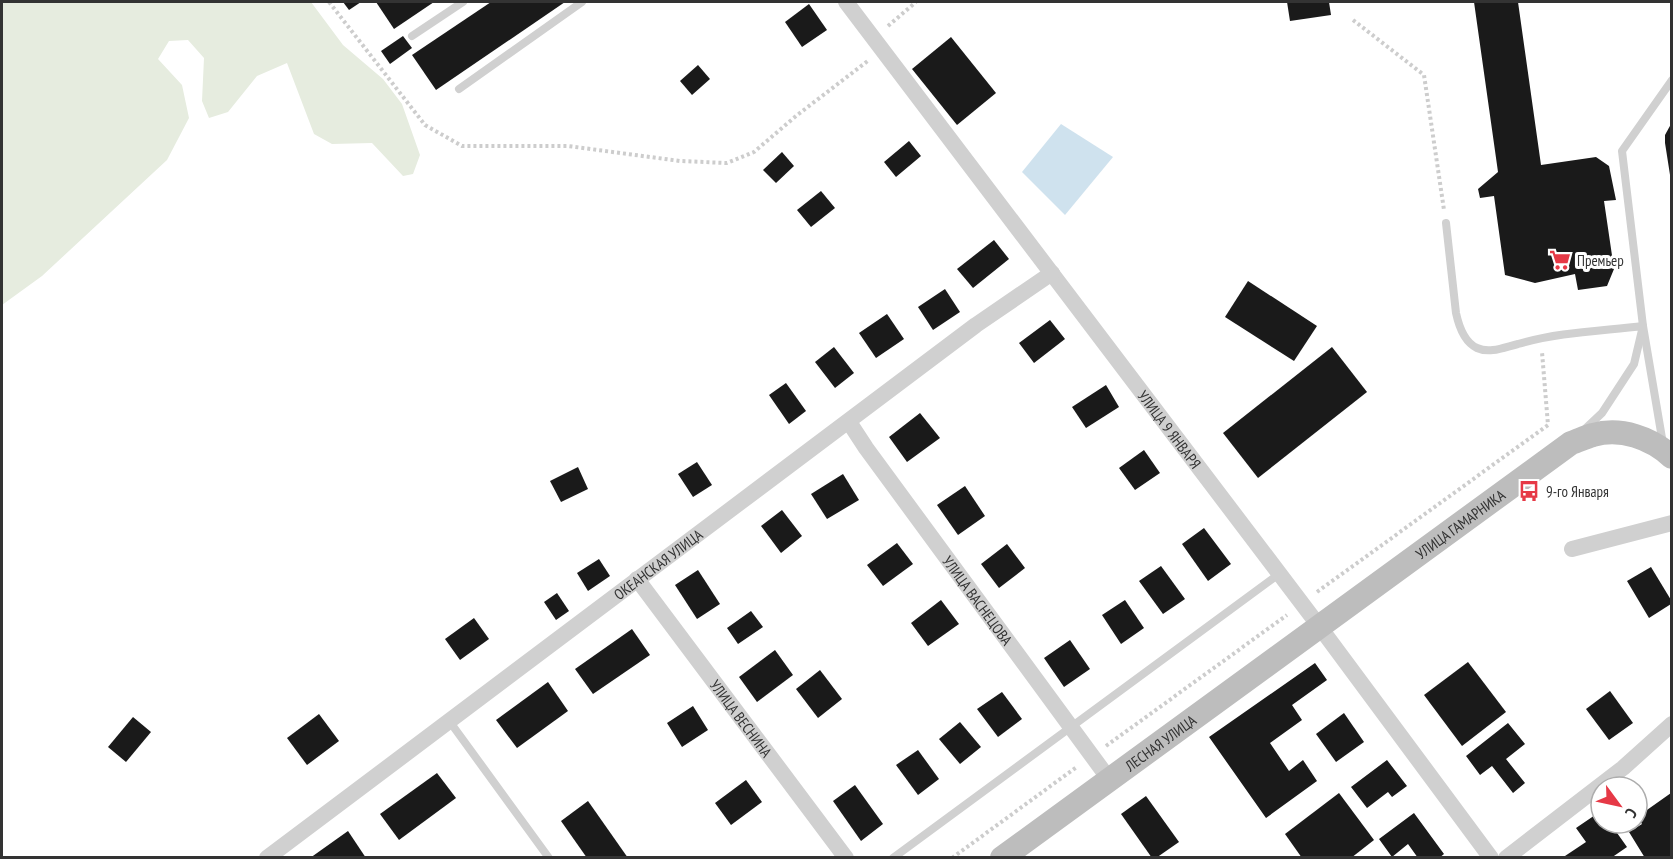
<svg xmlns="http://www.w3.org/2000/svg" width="1673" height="859" viewBox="0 0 1673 859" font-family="'PT Sans Narrow',sans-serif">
  <rect width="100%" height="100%" fill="#fff"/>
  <path fill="#e6ecdf" d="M2,2H311L343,45L383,79L402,104L420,155L413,174L403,176L372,143L332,144L314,134L287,63L257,76L228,112L209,118L202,101L204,58L188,40L169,41L158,59L182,85L189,118L167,160L42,276L2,305Z"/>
  <path fill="#cfe2ee" d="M1061,124L1113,157L1065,215L1022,172Z"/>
  <g fill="#1a1a1a">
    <path d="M343,2H361L349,10Z"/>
    <path d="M376,2H434L394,29Z"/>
    <path d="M491,2H565L436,90L412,55Z"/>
    <path d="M1287,2H1329L1331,15L1290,21Z"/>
    <path d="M1474,2H1518L1541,165L1596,157L1609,166L1616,200L1604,201L1614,269L1607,286L1578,290L1575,274L1535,283L1505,275L1494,196L1480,198L1478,189L1498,172Z"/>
    <path d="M809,4L827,30L802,47L785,22Z"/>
    <path d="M403,36L412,48L390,64L381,51Z"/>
    <path d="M951,37L996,93L957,125L912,69Z"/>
    <path d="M698,65L710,79L692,95L680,81Z"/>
    <path d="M1671,124V175H1670L1665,143V135Z"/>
    <path d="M909,141L921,156L896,177L884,162Z"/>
    <path d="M782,152L794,166L776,183L763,170Z"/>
    <path d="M821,191L835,208L811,227L797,210Z"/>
    <path d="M994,240L1009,259L973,288L957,269Z"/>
    <path d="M1248,281L1317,326L1294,361L1225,317Z"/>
    <path d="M945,289L960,312L933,330L918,307Z"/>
    <path d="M887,314L904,339L876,358L859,333Z"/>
    <path d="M1050,320L1065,339L1034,363L1019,343Z"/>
    <path d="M834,347L854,373L835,388L815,362Z"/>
    <path d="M1332,347L1367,392L1258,478L1223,433Z"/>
    <path d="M786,383L806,411L789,424L769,395Z"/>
    <path d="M1106,385L1119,407L1086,428L1072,407Z"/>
    <path d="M920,413L940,438L907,462L889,437Z"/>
    <path d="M1144,450L1160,473L1135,490L1119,468Z"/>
    <path d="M697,462L712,485L693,497L678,474Z"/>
    <path d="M578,467L588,489L561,502L550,481Z"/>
    <path d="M843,474L859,500L827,519L811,494Z"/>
    <path d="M965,486L985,516L958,535L937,505Z"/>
    <path d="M782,510L802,536L781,553L761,526Z"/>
    <path d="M1204,528L1231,564L1208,581L1182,544Z"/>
    <path d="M897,543L913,564L883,586L867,565Z"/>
    <path d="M1007,544L1025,568L999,588L981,564Z"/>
    <path d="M599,559L610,576L588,591L577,573Z"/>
    <path d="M1161,566L1185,599L1163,614L1139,581Z"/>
    <path d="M1651,567L1671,600V604L1649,618L1627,581Z"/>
    <path d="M698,570L720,604L697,619L675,585Z"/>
    <path d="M557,593L569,611L556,620L544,602Z"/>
    <path d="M941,600L959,624L928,646L911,623Z"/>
    <path d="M1125,600L1144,628L1121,644L1102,615Z"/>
    <path d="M751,611L763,627L738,644L727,628Z"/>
    <path d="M474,618L489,639L460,660L445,639Z"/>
    <path d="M632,629L650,655L593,694L575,669Z"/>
    <path d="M1070,640L1090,669L1064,687L1044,658Z"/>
    <path d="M775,650L793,675L757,702L739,677Z"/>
    <path d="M1468,662L1506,712L1462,746L1424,695Z"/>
    <path d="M1315,663L1327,680L1292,705L1302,720L1270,743L1289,771L1303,760L1317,781L1266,818L1209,737Z"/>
    <path d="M820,670L842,699L818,718L796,689Z"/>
    <path d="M548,682L568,711L517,748L496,720Z"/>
    <path d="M1610,691L1633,723L1609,740L1586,709Z"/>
    <path d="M1002,692L1022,719L998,737L977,709Z"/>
    <path d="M693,706L708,730L682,747L667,723Z"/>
    <path d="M1344,713L1364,742L1336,762L1316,734Z"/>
    <path d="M319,714L339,741L307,765L287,738Z"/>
    <path d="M133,717L151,732L126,762L108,747Z"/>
    <path d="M960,722L981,747L960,764L939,739Z"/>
    <path d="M1508,723L1525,744L1506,759L1525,783L1513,793L1492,766L1480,775L1466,756Z"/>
    <path d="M918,750L939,779L918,795L896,765Z"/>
    <path d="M1387,760L1407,786L1392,797L1388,792L1367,808L1351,787Z"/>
    <path d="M437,773L456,798L399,840L380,814Z"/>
    <path d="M746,780L762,802L731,825L715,803Z"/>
    <path d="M855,785L883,824L861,841L833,801Z"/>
    <path d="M1339,793L1374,840L1351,858H1302L1285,834Z"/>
    <path d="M1671,793V857L1645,858L1629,832L1642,824L1637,817Z"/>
    <path d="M1146,796L1179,842L1156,858H1152L1121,814Z"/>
    <path d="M588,801L628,858H587L561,821Z"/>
    <path d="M1601,811V823H1610L1627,847L1611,858H1562L1586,842L1576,828Z"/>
    <path d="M1414,813L1444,854L1439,858H1418L1408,844L1392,857L1379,839Z"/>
    <path d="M348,831L366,858H310Z"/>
  </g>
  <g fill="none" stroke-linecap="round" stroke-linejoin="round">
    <g stroke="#cdcdcd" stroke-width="4" stroke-dasharray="3 3" stroke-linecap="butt">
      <path d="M329,2L425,125L462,146H568L680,161L727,163L754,152L796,116L869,60"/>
      <path d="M1353,20L1424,75L1444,210"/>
      <path d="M888,26L916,2"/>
      <path d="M1317,592L1548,425L1542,352"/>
      <path d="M1106,746L1287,615"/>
      <path d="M952,858L1078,766"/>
    </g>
    <g stroke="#d0d0d0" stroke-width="8">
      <path d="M412,36L463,2"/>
      <path d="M459,89L582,2"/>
      <path d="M1446,223L1456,313C1459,327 1464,342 1477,348C1490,354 1505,347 1518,344C1559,332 1602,331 1643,326L1634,364L1602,413L1585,429"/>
      <path d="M1663,444L1643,326L1622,151L1672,80"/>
      <path d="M450,722L549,858"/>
      <path d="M893,858L1279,574"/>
    </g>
    <g stroke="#d0d0d0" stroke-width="16">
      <path id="s1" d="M846,2L1319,626L1491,858"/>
      <path id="s2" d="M849,422L866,448L1109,779"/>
      <path d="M1572,549L1672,523"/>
      <path id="s3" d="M637,579L846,858"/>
      <path id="s4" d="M267,858L976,325L1052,273"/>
      <path d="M1506,858L1623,768L1672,724"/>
    </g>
    <path stroke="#bdbdbd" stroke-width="24" id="s5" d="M1002,858L1571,443C1578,441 1585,437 1593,435C1621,427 1651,438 1672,457"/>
  </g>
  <defs>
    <symbol id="supermarket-bare" viewBox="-9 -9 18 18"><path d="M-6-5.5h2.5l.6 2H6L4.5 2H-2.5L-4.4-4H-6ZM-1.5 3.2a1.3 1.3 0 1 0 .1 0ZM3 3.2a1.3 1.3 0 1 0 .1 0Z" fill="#e63946" stroke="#fff" stroke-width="2.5" paint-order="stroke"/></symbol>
    <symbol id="bus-bare" viewBox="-9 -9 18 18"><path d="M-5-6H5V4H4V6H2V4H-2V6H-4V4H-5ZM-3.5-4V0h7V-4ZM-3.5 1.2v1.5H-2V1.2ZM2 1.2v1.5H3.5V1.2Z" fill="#e63946" stroke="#fff" stroke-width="2.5" paint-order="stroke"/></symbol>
  </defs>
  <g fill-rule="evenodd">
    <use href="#supermarket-bare" x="1545" y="245" width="30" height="30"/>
    <use href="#bus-bare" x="1514" y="476" width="30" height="30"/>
  </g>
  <g text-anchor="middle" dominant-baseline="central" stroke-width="6" stroke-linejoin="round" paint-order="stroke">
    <g font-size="15" fill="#333" stroke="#fff" text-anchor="start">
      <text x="1577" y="260">Премьер</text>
      <text x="1546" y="491">9-го Января</text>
    </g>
    <g font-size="15" fill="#333" stroke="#fff">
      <text stroke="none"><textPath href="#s1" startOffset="536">УЛИЦА 9 ЯНВАРЯ</textPath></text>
      <text stroke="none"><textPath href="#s5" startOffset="567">УЛИЦА ГАМАРНИКА</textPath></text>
      <text stroke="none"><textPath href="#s4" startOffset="489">ОКЕАНСКАЯ УЛИЦА</textPath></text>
      <text stroke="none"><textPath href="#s2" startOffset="220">УЛИЦА ВАСНЕЦОВА</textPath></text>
      <text stroke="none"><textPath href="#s3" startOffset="174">УЛИЦА ВЕСНИНА</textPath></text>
      <text stroke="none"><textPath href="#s5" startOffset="196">ЛЕСНАЯ УЛИЦА</textPath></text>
    </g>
  </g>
  <rect width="1673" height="859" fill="none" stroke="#333333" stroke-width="6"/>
  <g transform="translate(1619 805) rotate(123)"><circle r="28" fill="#ffffff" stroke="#adadad" stroke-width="1.5"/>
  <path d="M0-4.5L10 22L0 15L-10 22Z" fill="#e63946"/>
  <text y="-9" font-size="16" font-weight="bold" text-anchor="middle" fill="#333333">С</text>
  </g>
</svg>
